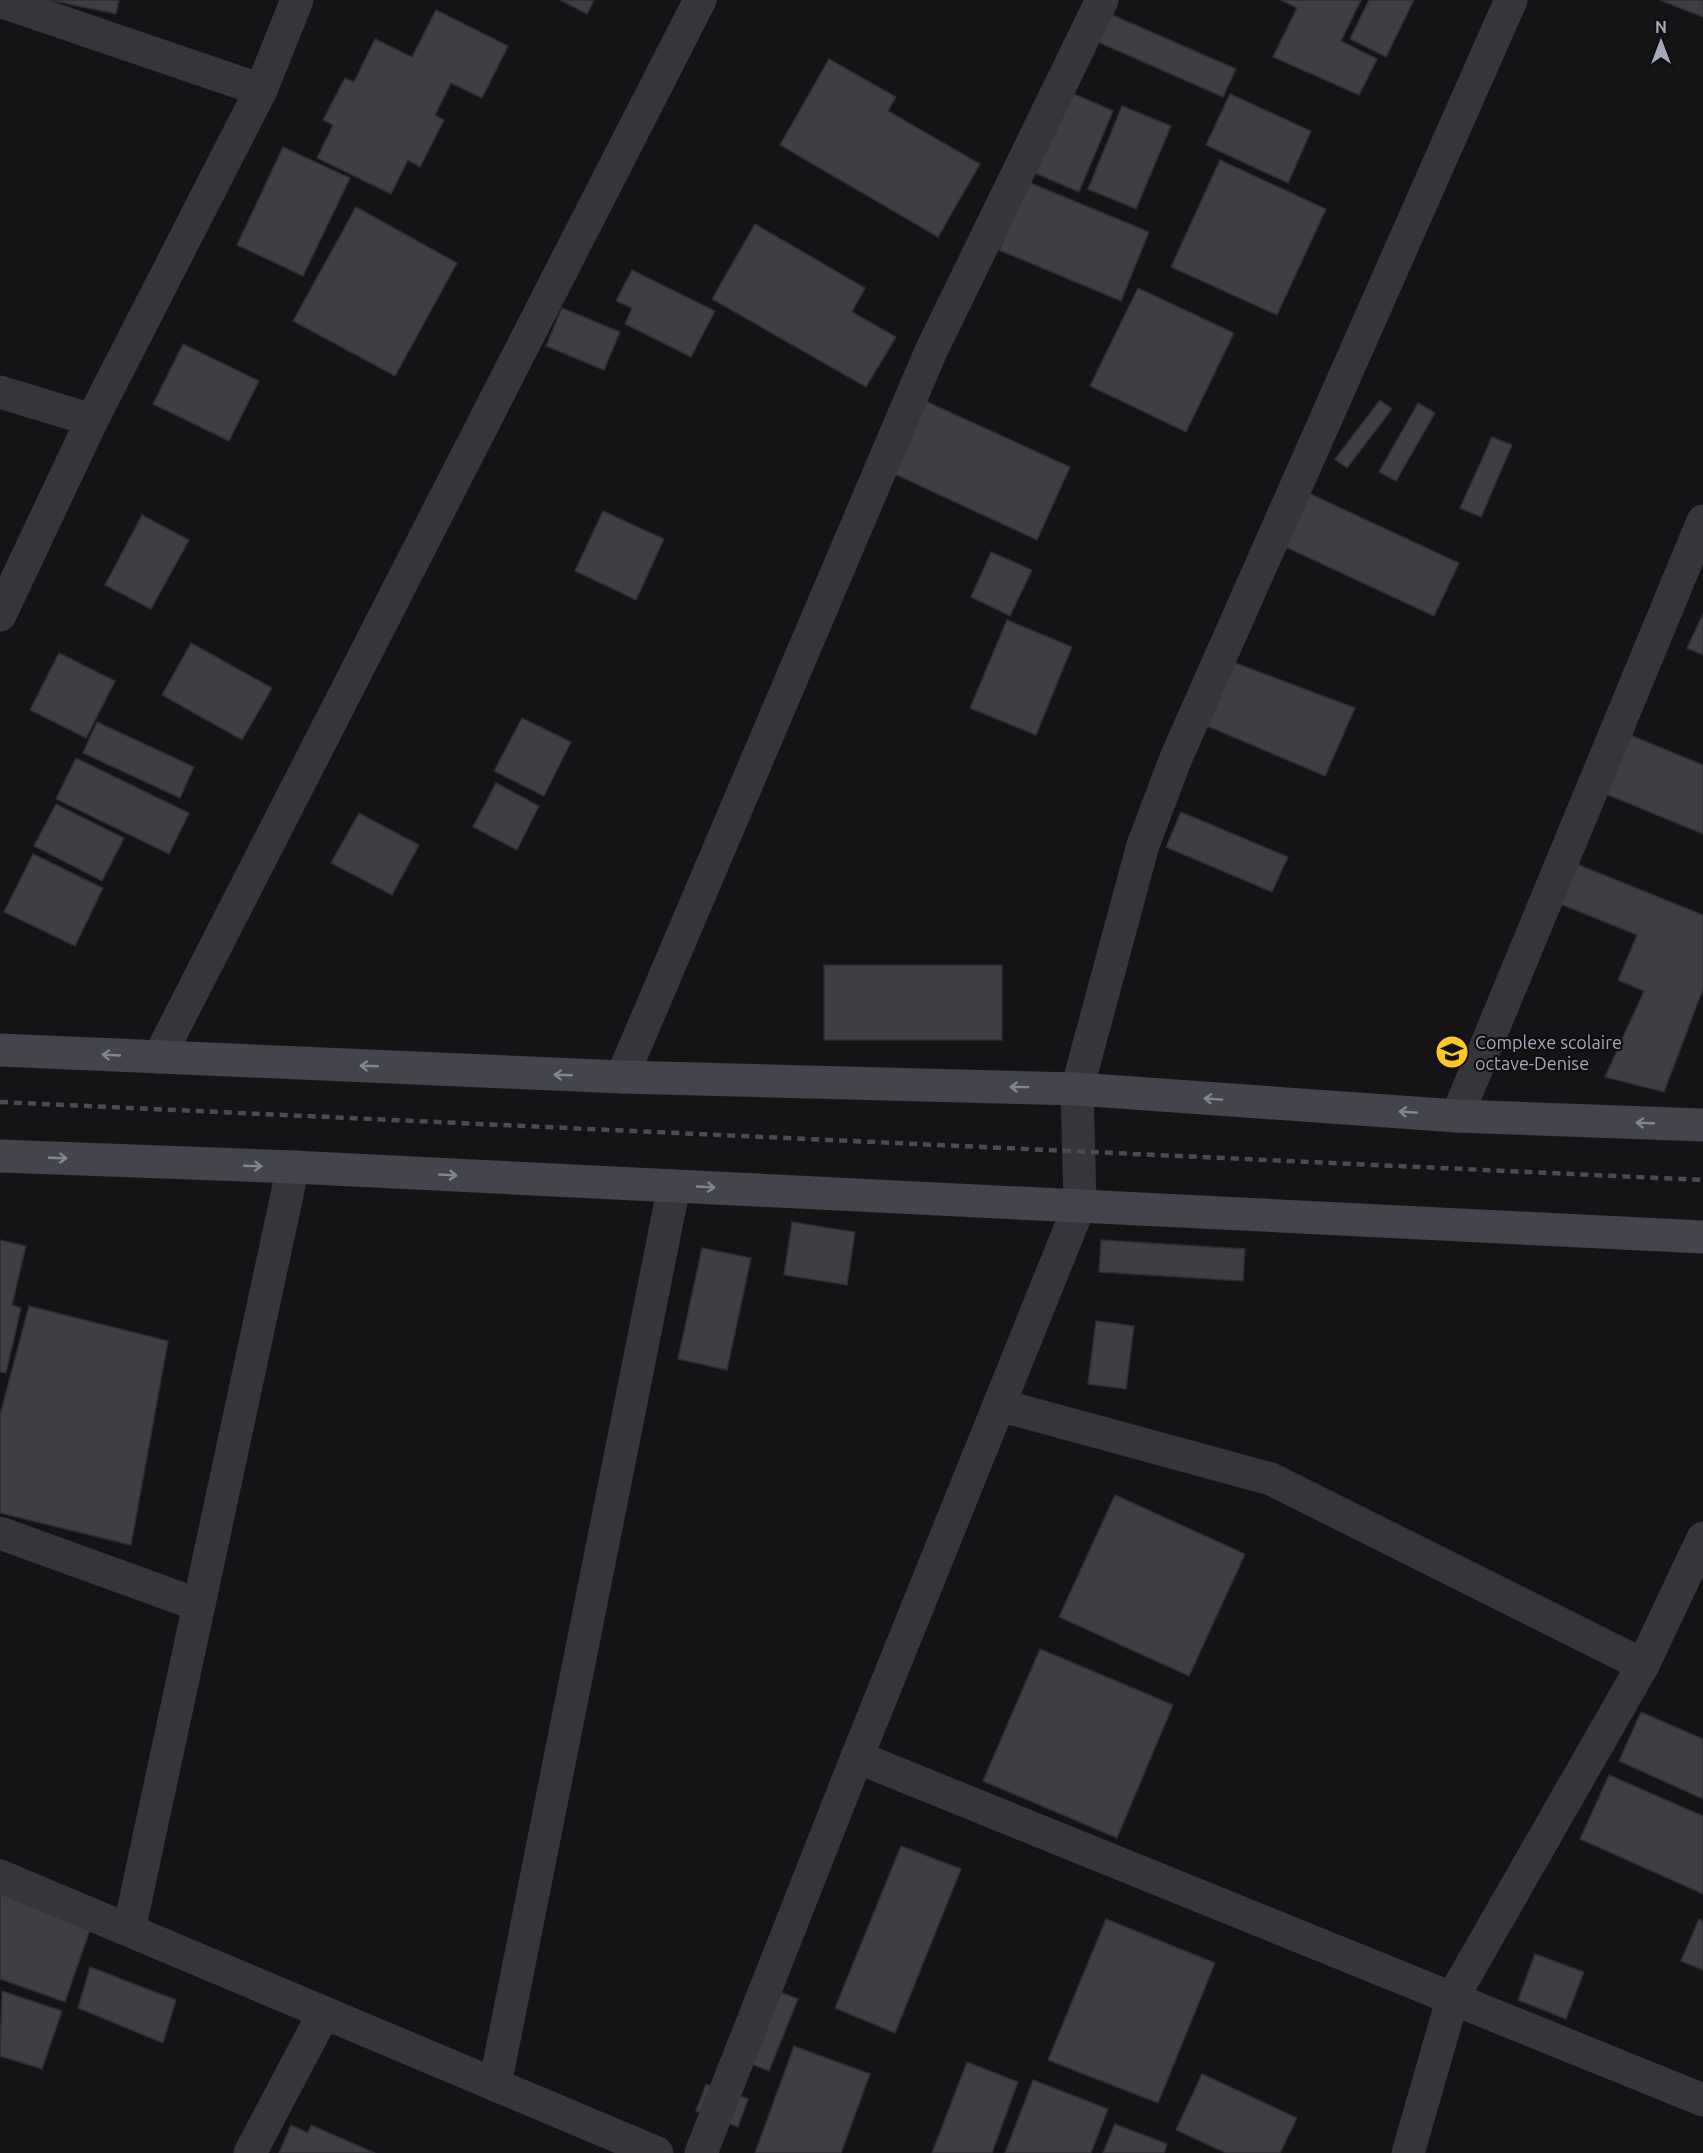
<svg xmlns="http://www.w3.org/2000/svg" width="1703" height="2153" viewBox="0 0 1703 2153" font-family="Ubuntu,sans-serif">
  <rect width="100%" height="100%" fill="#141416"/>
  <g fill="#3e3e43" stroke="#2e2e32" stroke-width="1.5">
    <path d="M50,0H119L116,14Z"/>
    <path d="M560,0H594L587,14Z"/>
    <path d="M1281,0H1361L1341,41L1377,59L1359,95L1273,57L1297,8Z"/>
    <path d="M1369,0H1414L1386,57L1350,39Z"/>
    <path d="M1660,0H1703V17Z"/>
    <path d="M436,10L508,46L482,98L451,83L435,115L444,120L420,167L408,160L391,194L317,158L333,125L323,120L345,78L354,82L375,39L412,57Z"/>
    <path d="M1110,14L1236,69L1223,97L1098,42Z"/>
    <path d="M829,59L896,97L888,111L980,164L938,237L780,145Z"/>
    <path d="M1063,89L1113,111L1079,192L1028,170Z"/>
    <path d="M1230,94L1311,131L1288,183L1206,145Z"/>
    <path d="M1122,106L1171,126L1136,209L1088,189Z"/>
    <path d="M283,147L350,178L303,276L237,245Z"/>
    <path d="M1220,160L1326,209L1277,315L1171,267Z"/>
    <path d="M1028,182L1149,232L1121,301L999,250Z"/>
    <path d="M356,207L457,263L395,376L293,321Z"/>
    <path d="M755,224L865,288L852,312L896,337L866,387L712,299Z"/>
    <path d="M632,270L715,311L691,357L625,324L632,308L616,301Z"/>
    <path d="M1138,288L1234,333L1186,432L1090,386Z"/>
    <path d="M562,308L620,332L604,370L546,346Z"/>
    <path d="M183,344L259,381L229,441L153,404Z"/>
    <path d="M921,399L1070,467L1037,540L888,471Z"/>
    <path d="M1380,400L1392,409L1347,468L1335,459Z"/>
    <path d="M1418,403L1435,413L1396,481L1379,472Z"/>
    <path d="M1492,437L1512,445L1481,517L1460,508Z"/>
    <path d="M1304,491L1459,563L1434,616L1279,544Z"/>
    <path d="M603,511L664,539L636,600L575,571Z"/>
    <path d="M142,515L189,540L151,609L105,585Z"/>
    <path d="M991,552L1032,570L1010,616L971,597Z"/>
    <path d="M1703,614V655L1687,648Z"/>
    <path d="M1007,620L1072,647L1036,735L970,708Z"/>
    <path d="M191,643L272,688L242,740L162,695Z"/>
    <path d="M59,653L115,681L86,738L30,710Z"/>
    <path d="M1225,659L1355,708L1325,776L1198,722Z"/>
    <path d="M522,718L571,742L544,796L494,771Z"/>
    <path d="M97,722L194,767L180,798L83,753Z"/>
    <path d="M1630,735L1703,765V834L1606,794Z"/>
    <path d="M76,758L189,813L169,854L56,799Z"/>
    <path d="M496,783L539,806L517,850L473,827Z"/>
    <path d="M56,804L124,838L102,881L34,846Z"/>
    <path d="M1181,812L1288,857L1272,892L1166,847Z"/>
    <path d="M359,813L419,845L392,895L331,863Z"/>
    <path d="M33,854L103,888L75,946L4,912Z"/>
    <path d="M1574,863L1703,915V989L1664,1092L1605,1077L1644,991L1618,980L1637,935L1558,903Z"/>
    <rect x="824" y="965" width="178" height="75"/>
    <path d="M792,1222L855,1232L847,1285L784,1275Z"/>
    <path d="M0,1240L26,1246L12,1305L21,1308L6,1373L0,1372Z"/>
    <path d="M1101,1240L1245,1249L1243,1281L1099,1272Z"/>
    <path d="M702,1248L751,1258L727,1370L678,1359Z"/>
    <path d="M29,1306L168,1341L131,1545L0,1513V1415Z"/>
    <path d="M1096,1321L1134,1326L1126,1389L1088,1384Z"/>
    <path d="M1115,1495L1245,1554L1189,1676L1059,1617Z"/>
    <path d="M1040,1649L1173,1705L1117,1838L983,1781Z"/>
    <path d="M1641,1712L1703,1739V1799L1619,1761Z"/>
    <path d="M1609,1775L1703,1816V1894L1580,1839Z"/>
    <path d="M901,1846L961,1869L895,2033L835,2008Z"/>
    <path d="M0,1888L93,1921L65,2002L0,1979Z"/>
    <path d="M1106,1919L1215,1963L1158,2103L1048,2060Z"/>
    <path d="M1699,1919L1703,1921V1970L1681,1961Z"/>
    <path d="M1535,1954L1584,1972L1566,2019L1518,2000Z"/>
    <path d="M90,1967L176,2000L163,2043L78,2008Z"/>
    <path d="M770,1988L798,1999L769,2071L742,2060Z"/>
    <path d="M2,1991L62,2011L42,2069L0,2056Z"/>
    <path d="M794,2046L870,2074L841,2153H755Z"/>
    <path d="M967,2062L1018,2082L992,2153H932Z"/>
    <path d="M1202,2074L1297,2118L1280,2153H1226L1176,2130Z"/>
    <path d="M1033,2080L1108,2109L1091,2153H1005Z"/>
    <path d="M706,2084L748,2099L738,2127L696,2111Z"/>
    <path d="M1115,2124L1167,2144L1164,2153H1103Z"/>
    <path d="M291,2125L308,2133L311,2125L375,2153H279Z"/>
  </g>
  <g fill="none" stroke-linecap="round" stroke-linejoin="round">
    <g stroke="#35353b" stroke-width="33">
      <path d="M0,1L261,90"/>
      <path d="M0,392L92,420"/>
      <path d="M0,615L92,420L261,90L297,0"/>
      <path d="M159,1057L700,0"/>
      <path d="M622,1077L931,351L1102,0"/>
      <path d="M1457,1116L1703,521"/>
      <path d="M999,1405L1271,1479L1643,1665"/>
      <path d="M0,1533L199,1605"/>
      <path d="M857,1757L1703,2100"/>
      <path d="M0,1876L657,2153"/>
      <path d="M129,1930L293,1167"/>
      <path d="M495,2085L674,1186"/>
      <path d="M250,2153L324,2013"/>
      <path d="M701,2153L857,1757L1080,1204L1077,1089L1143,845L1176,758L1511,0"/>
      <path d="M1408,2153L1453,1997L1643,1665L1703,1538"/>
    </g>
    <g stroke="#43444c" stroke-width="33">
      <path d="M0,1050L622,1077L1077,1089L1457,1116L1703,1125"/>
      <path d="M0,1156L293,1167L1703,1237"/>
    </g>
    <path stroke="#4a4b53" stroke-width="4.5" stroke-dasharray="8 6" stroke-linecap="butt" d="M0,1102L1703,1180"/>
  </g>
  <defs><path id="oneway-shaft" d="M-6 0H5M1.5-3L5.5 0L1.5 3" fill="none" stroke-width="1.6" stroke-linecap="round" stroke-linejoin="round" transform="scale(1.5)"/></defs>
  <g stroke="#838692">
    <use href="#oneway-shaft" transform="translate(111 1055) rotate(-177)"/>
    <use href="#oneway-shaft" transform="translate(369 1066) rotate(-178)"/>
    <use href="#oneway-shaft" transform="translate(563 1075) rotate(-178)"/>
    <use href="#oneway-shaft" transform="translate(1019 1087) rotate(-179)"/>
    <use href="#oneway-shaft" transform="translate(1213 1099) rotate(-176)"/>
    <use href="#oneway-shaft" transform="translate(1408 1112) rotate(-176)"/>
    <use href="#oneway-shaft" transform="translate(1645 1123) rotate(-178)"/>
    <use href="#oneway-shaft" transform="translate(58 1158) rotate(2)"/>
    <use href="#oneway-shaft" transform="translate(253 1166) rotate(2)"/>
    <use href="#oneway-shaft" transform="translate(448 1175) rotate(3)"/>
    <use href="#oneway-shaft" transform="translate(706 1187) rotate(3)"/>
  </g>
  <defs>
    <symbol id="school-disc" viewBox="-11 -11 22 22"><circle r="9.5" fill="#fec824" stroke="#0f0f11"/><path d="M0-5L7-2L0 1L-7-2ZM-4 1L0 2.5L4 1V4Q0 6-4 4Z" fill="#111"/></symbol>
  </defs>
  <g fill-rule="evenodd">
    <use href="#school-disc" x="1433" y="1033" width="38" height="38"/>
  </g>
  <g text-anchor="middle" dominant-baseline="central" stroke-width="4.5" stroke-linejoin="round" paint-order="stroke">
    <g font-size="18" fill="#a5a9b7" stroke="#0f0f11" text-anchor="start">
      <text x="1475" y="1042">Complexe scolaire<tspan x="1475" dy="21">octave-Denise</tspan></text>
    </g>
  </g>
  <g transform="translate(1661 42)" stroke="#0f0f11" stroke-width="4.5" paint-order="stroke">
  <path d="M0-4.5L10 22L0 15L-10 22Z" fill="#a5a9b7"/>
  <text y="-9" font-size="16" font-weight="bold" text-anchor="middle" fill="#a5a9b7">N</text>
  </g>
</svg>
